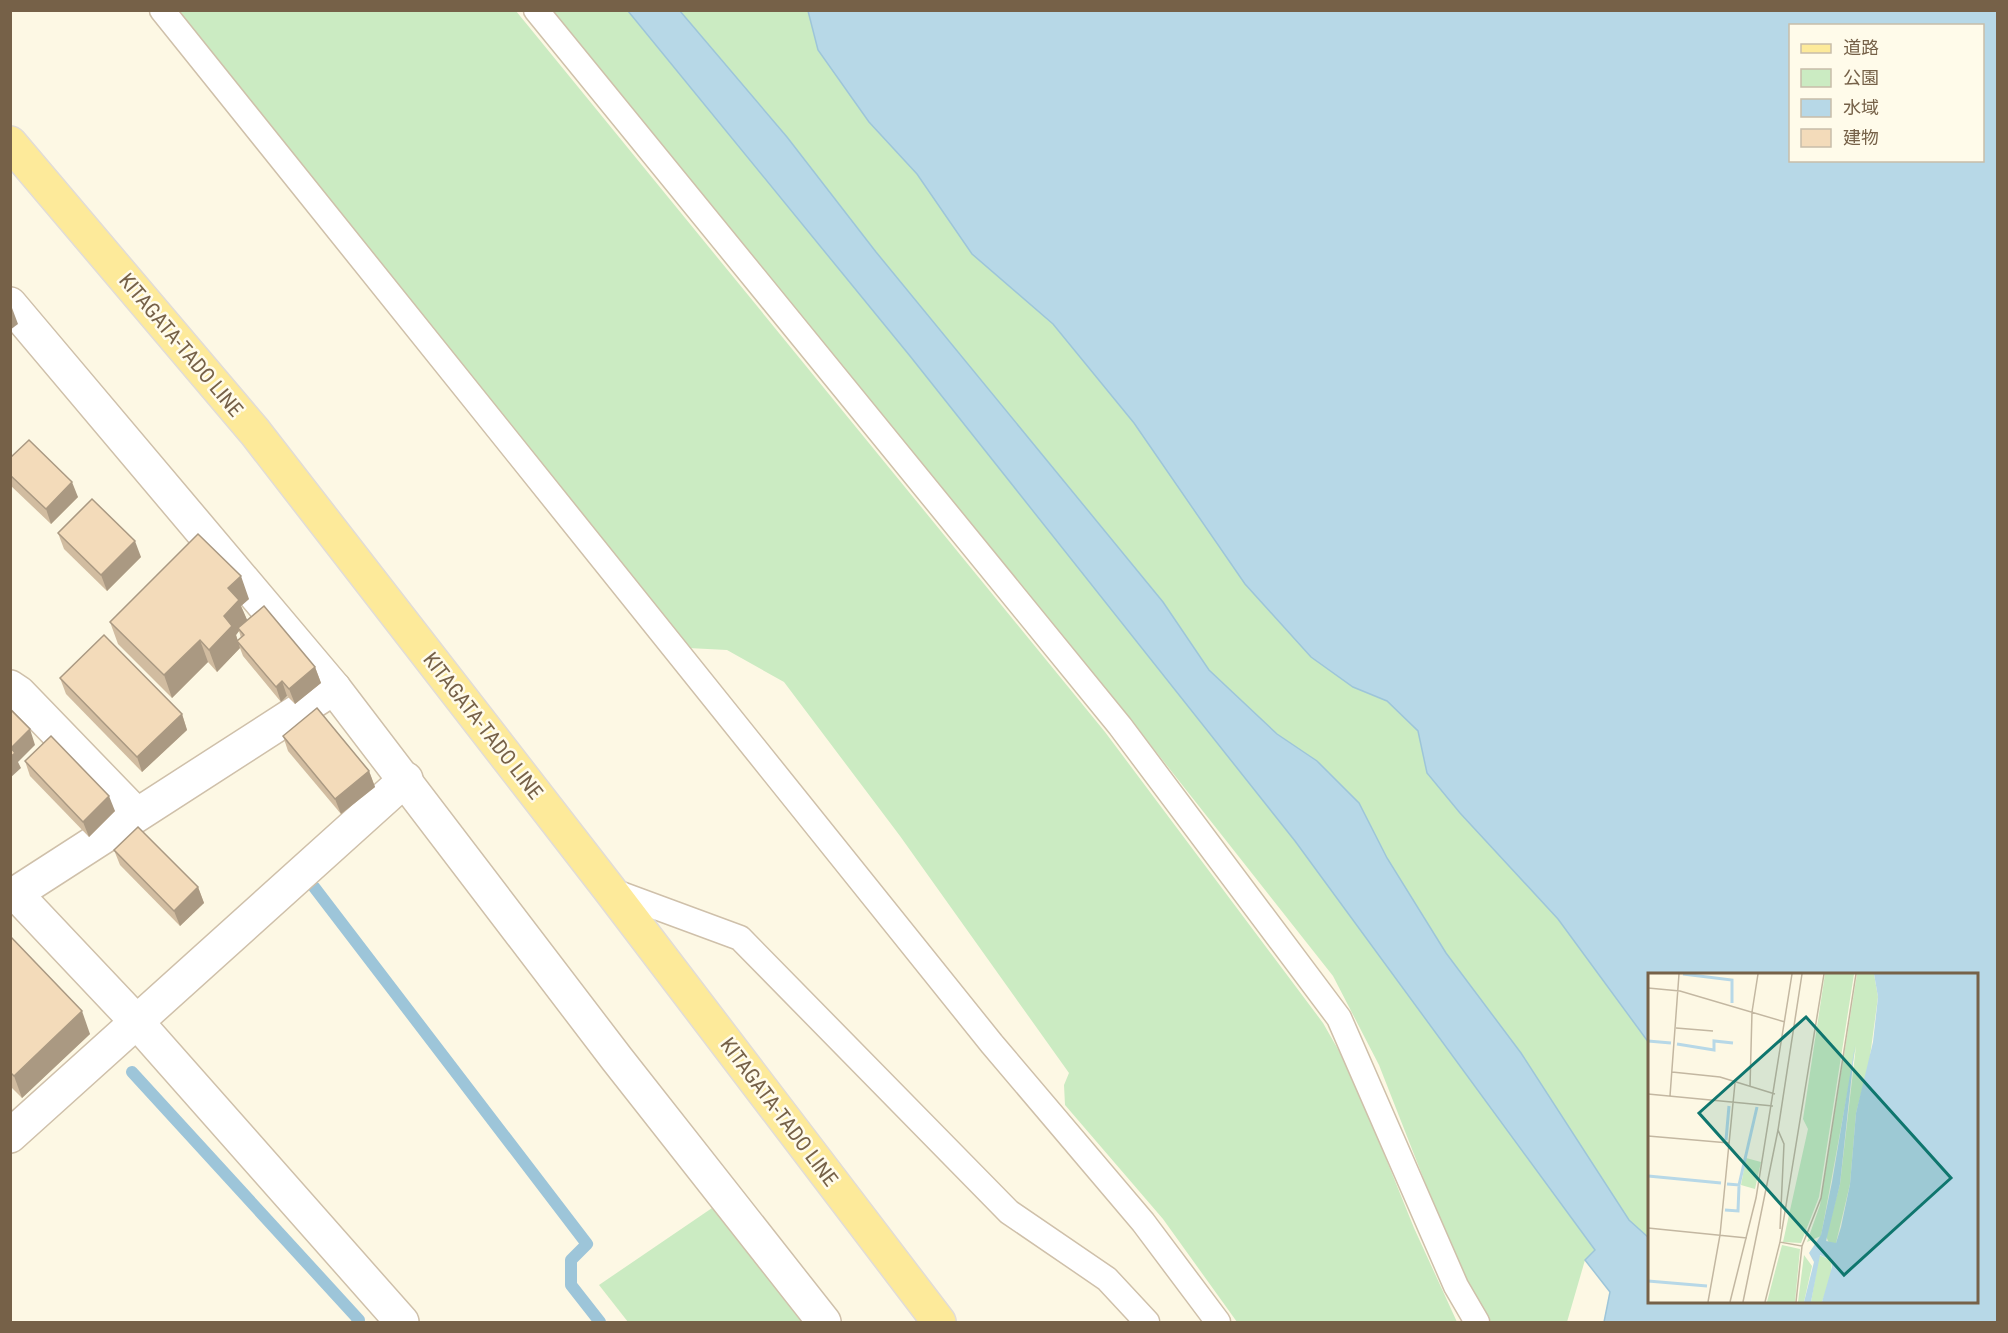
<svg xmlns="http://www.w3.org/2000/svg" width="2008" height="1333" viewBox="0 0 2008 1333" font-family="'Roboto Condensed','Noto Sans JP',sans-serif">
  <rect width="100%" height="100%" fill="#fdf8e4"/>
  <g fill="#cbebc2">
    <path d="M175,11H516L1105,732L1323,1023L1351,1072L1414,1228L1457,1322H1237L1163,1219L1065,1105L1064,1085L1069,1073L900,836L784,682L727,650L688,648Z"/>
    <path d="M551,11H628L910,356L1295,841L1595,1250L1585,1260L1567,1322H1491L1461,1274L1379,1065L1333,976L1127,715Z"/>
    <path d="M680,11H808L818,50L869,122L917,174L972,254L1053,324L1134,423L1245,584L1311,657L1353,687L1387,701L1418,731L1427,773L1460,813L1558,919L1649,1043V1238L1629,1220L1521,1053L1446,953L1387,858L1359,803L1317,761L1277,734L1209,670L1163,602L876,252L787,137Z"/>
    <path d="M715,1206L804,1322H628L599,1285Z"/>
  </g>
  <path fill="#b7d8e7" stroke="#9dc5d9" stroke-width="1.5" fill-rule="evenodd" d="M628,11H680L787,137L876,252L1163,602L1209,670L1277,734L1317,761L1359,803L1387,858L1446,953L1521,1053L1629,1220L1649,1238L1650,1302H1976V974H1650L1649,1043L1558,919L1460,813L1427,773L1418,731L1387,701L1353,687L1311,657L1245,584L1134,423L1053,324L972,254L917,174L869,122L818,50L808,11H1997V1322H1604L1610,1292L1585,1260L1595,1250L1295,841L910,356ZM1790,26H1982V160H1790Z"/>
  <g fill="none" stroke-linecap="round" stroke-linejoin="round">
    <g stroke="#9dc5d9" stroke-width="12">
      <path d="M314,887L587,1244L571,1260V1285L600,1322"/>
      <path d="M132,1072L359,1320L357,1322"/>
    </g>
    <defs>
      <g id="service">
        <path d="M162,10L992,1044L1143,1222L1218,1322"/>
        <path d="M536,10L1120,726L1339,1018L1456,1286L1477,1322"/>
        <path d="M610,890L740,938L1009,1212L1107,1279L1147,1322"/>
      </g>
      <g id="minor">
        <path d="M10,304L334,688L617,1059L824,1322"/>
        <path d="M10,687L19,693L136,814"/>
        <path d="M16,894L136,1021L402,1322"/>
        <path d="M10,897L334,688"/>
        <path d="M10,1136L406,779"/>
      </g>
      <path id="primary" d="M10,143L255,432L610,890L939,1322"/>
    </defs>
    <use href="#service" stroke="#cfc0aa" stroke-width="27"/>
    <use href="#minor" stroke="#cfc0aa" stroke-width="36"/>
    <use href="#primary" stroke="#e1dcd7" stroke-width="36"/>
    <use href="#service" stroke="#fff" stroke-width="24"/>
    <use href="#minor" stroke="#fff" stroke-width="33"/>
    <use href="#primary" stroke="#fdea9a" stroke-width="33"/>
  </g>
  <g fill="#d1bca0" fill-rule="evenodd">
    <path d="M10,458L78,497L51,524L10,485Z"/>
    <path d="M58,533L141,557L107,591L64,549Z"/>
    <path d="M249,599L241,606L247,620L315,667L321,683L295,704L287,696L281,702L243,656L240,648L217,672L208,662L172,698L118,644L110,622ZM239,631L241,638L238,641L236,635Z"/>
    <path d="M60,678L182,714L187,730L142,772L66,694Z"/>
    <path d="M283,736L369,771L375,787L341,814L288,751Z"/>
    <path d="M25,761L115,811L89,837L30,776Z"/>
    <path d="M114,850L198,887L204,903L180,926L120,865Z"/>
    <path d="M10,936L90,1034L22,1098L10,1086Z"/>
  </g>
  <g fill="#aa9982">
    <path d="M12,308L18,324L10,330V310Z"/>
    <path d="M72,482L78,497L51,524L46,509Z"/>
    <path d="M135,541L141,557L107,591L101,575Z"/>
    <path d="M241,576L249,599L241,606L248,622L238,628L239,631L236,635L240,648L217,672L209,650L224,616L228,588Z"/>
    <path d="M200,640L208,662L172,698L164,675Z"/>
    <path d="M315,667L321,683L295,704L289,689Z"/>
    <path d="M282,681L287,696L281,702L276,687Z"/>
    <path d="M182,714L187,730L142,772L137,757Z"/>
    <path d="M30,729L35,745L18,762L21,768L10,778L11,748Z"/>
    <path d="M369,771L375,787L341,814L335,799Z"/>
    <path d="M109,796L115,811L89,837L83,822Z"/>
    <path d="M198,887L204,903L180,926L174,911Z"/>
    <path d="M82,1011L90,1034L22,1098L14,1076Z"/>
  </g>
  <g fill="#f3dbba" stroke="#aa9982" stroke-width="1.5">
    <path d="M29,440L72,482L46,509L10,475V458Z"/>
    <path d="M92,499L135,541L101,575L58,533Z"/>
    <path d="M198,534L241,576L228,588L239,600L224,616L232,626L209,650L200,640L164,675L110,622Z"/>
    <path d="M264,606L315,667L289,689L282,681L276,687L237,641L244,635L238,628Z"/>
    <path d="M104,635L182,714L137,757L60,678Z"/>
    <path d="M317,708L369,771L335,799L283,736Z"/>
    <path d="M10,709L30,729L11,748L15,753L10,757Z"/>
    <path d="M51,736L109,796L83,822L25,761Z"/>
    <path d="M138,827L198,887L174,911L114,850Z"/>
    <path d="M10,936L82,1011L14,1076L10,1072Z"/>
  </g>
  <g text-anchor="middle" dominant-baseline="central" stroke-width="5" stroke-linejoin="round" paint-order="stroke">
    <g font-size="21" fill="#766148" stroke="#fffbea">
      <text transform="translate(181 345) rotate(50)">KITAGATA-TADO LINE</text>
      <text transform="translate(483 726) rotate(52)">KITAGATA-TADO LINE</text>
      <text transform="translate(779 1112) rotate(53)">KITAGATA-TADO LINE</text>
    </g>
  </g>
  <g transform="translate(1648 973)">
    <rect width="330" height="330" fill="#fdf8e4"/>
    <path d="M177,1H206L171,224L153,270L135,269L160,156L155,146ZM209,1H226L230,24L221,91L208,140L202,211L188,270H181L178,263L192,211L208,73L173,263L159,269L172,232ZM98,185L113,189L107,216L93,212ZM134,272L152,276L147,329H119ZM156,282L164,293L156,329H150ZM171,282L183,287L184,303L174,329H163Z" fill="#cbebc2"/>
    <path d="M226,1H330V329H174L184,294L183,287L172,282L163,329H156L166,289L161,280L173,262L184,209L207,72L192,211L178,268L188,270L193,254L202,211L208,140L225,69L230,24Z" fill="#b7d8e7"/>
    <path fill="none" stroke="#b7d8e7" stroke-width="3" d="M35,1L84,7V30M0,68L23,70M29,71L66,77V68L85,70M78,167L81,133M0,203L73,210M79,211L91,212L109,134M77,237L90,238L91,213M0,308L59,313"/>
    <path fill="none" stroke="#c3b7a1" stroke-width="1.5" d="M0,15L32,18L137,49M28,55L65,58M24,99L72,104L127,121M102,114L104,39L110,1M0,121L125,133M22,123L31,1M130,157L136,171L132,256M0,163L81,170M0,255L99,265M132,269L176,1M154,273L173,225L208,1M60,329L72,262L87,110M82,329L108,225L144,1M95,329L130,157L154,1M117,329L132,269L154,273L148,329"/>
    <path fill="#0f766e" fill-opacity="0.15" stroke="#0f766e" stroke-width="3" d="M158,44L303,205L196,302L51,140Z"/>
    <rect width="330" height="330" fill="none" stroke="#766148" stroke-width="3"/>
  </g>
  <rect width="2008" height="1333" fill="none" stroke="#766148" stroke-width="24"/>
  <rect x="1789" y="24" width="195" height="138" fill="#fffbea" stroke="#c8bda9" stroke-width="1.5"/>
  <rect x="1801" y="44" width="30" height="9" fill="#fdea9a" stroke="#c8bda9" stroke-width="1.5"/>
  <text x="1843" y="54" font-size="18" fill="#766148">道路</text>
  <rect x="1801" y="69" width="30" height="18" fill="#cbebc2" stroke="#c8bda9" stroke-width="1.5"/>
  <text x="1843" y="84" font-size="18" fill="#766148">公園</text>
  <rect x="1801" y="99" width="30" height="18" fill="#b7d8e7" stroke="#c8bda9" stroke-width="1.5"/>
  <text x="1843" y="114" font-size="18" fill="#766148">水域</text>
  <rect x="1801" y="129" width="30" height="18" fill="#f3dbba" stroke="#c8bda9" stroke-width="1.5"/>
  <text x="1843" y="144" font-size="18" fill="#766148">建物</text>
</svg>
